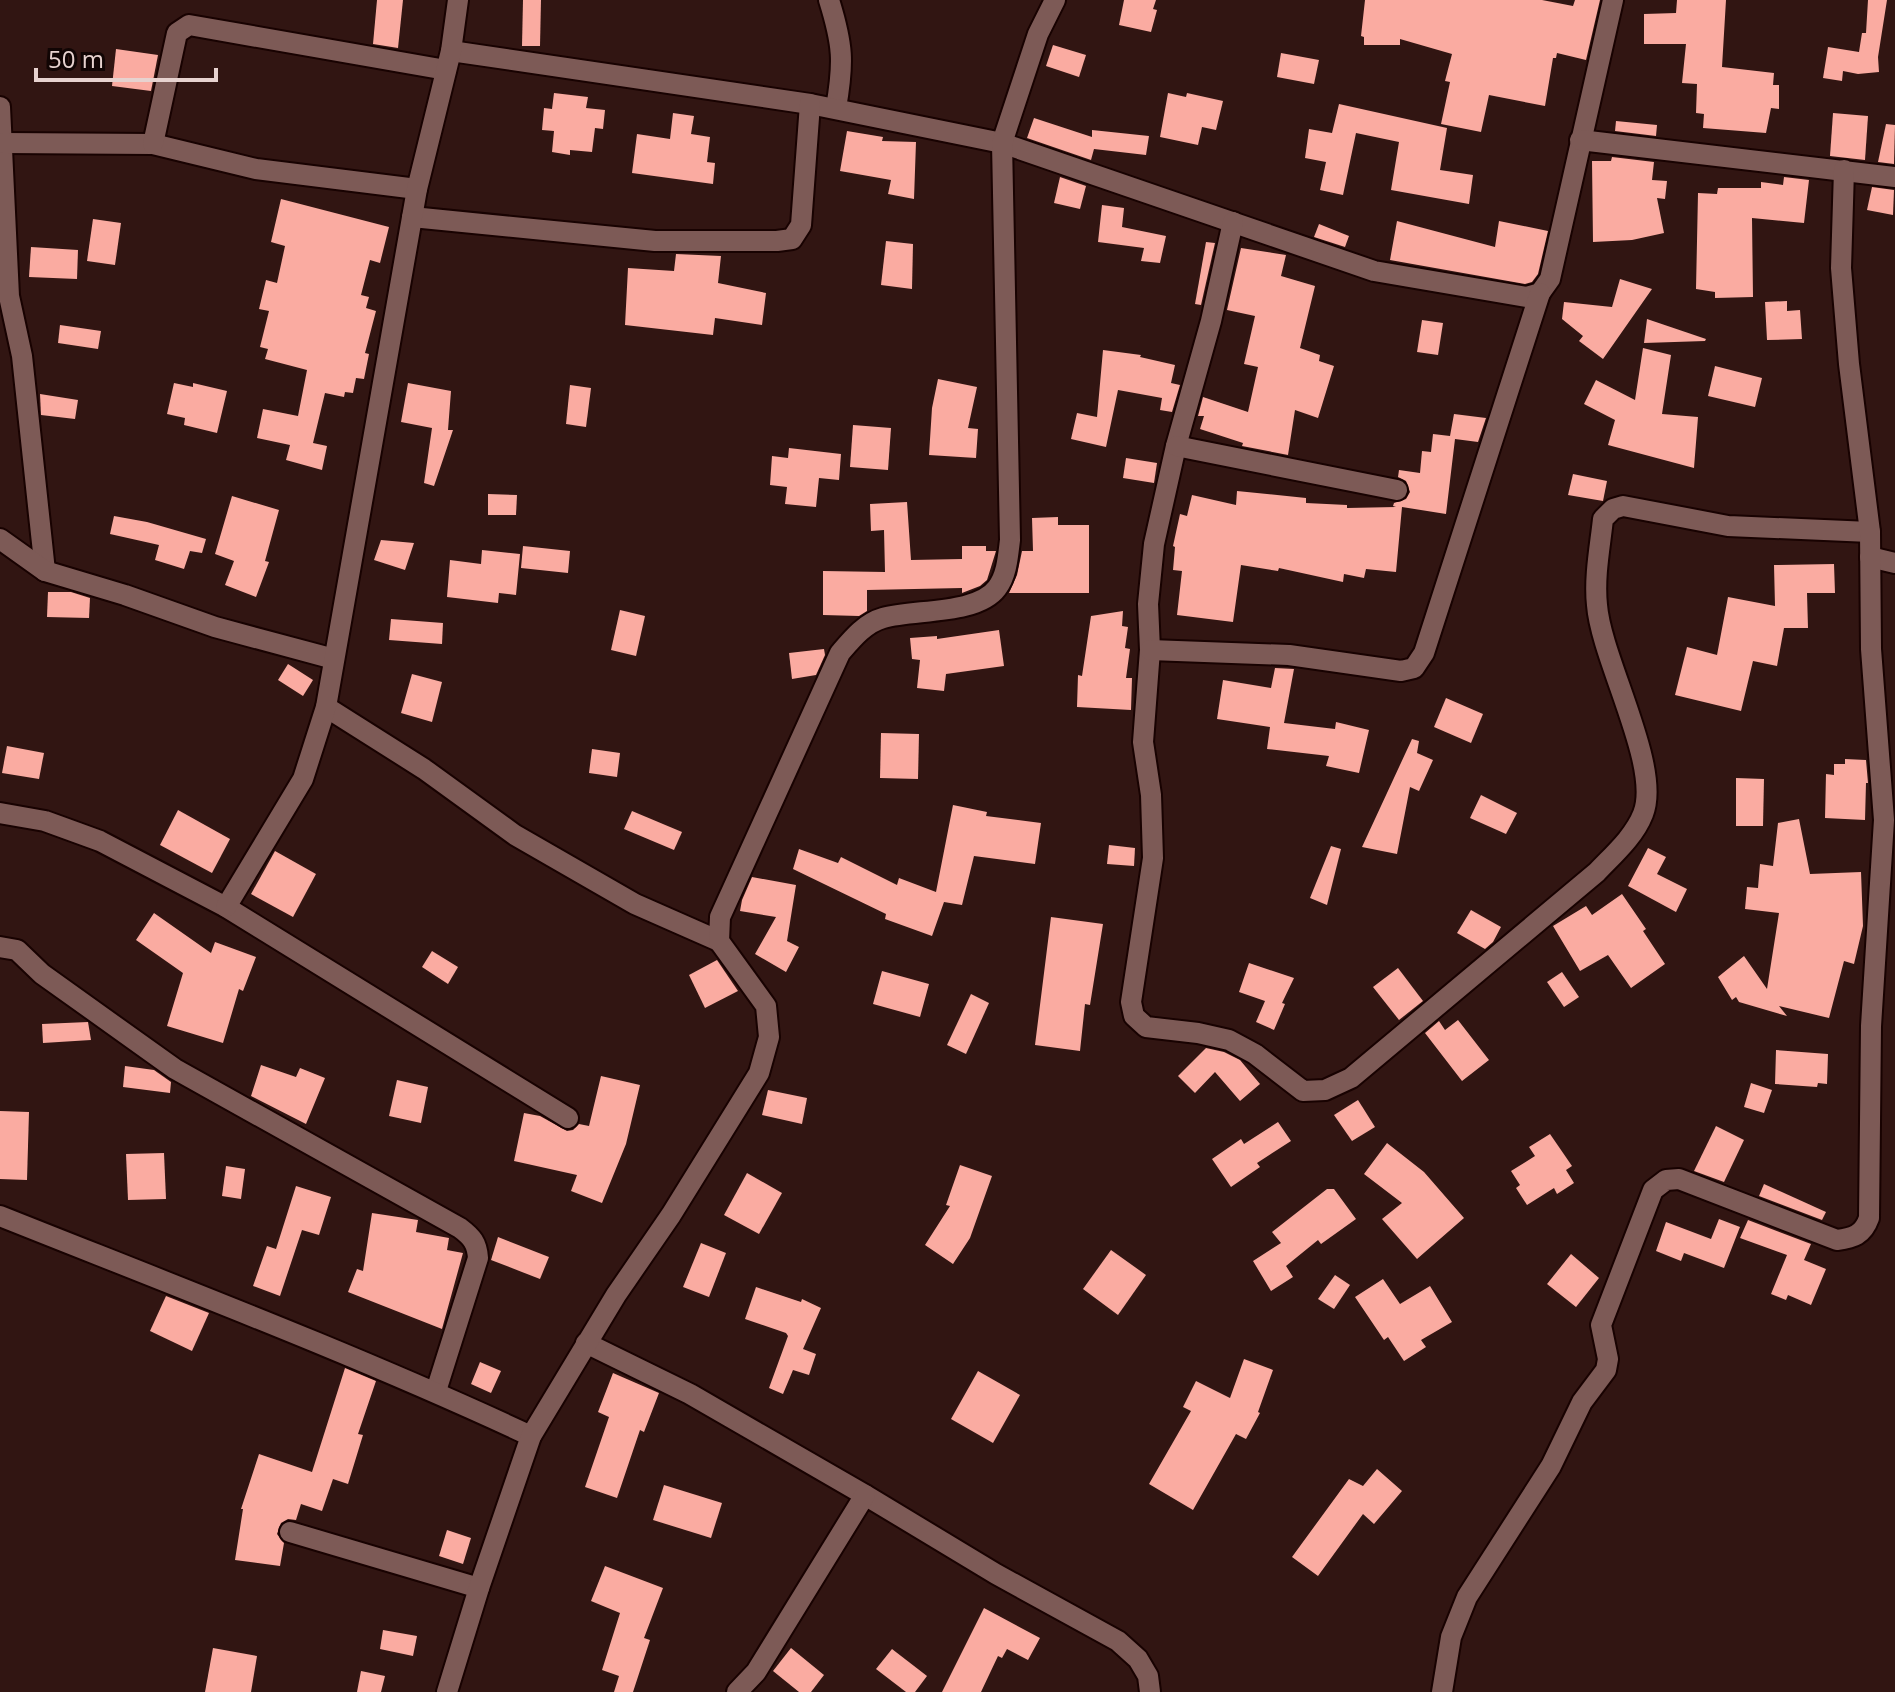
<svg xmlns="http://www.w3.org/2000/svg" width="1895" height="1692" viewBox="0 0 1895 1692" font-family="'Open Sans',sans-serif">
  <rect width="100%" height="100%" fill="#311512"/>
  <g fill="#faaba1">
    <path d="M377,0H403L398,48L373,44Z"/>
    <path d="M523,0H541L540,46H522Z"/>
    <path d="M1124,0H1156L1153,9L1157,10L1151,32L1119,25Z"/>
    <path d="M1365,0H1542L1573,6L1575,0H1600L1586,60L1557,53L1556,58H1553L1545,106L1489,95L1481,132L1441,124L1450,82L1445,81L1452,54L1400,39V45H1364V37L1361,36Z"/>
    <path d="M1677,0H1726L1722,67L1774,73L1773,85H1779V109L1771,108L1766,133L1703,128L1704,114L1696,113L1697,84L1682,83L1686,44H1644V14L1676,13Z"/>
    <path d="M1868,0H1887L1878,57L1879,72L1858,74L1843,71L1842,81L1823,78L1828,47L1859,52L1862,33H1866Z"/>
    <path d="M1053,45L1086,55L1079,77L1046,66Z"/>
    <path d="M116,49L158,55L151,91L112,86Z"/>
    <path d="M1281,53L1319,60L1314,84L1277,77Z"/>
    <path d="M554,93L588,97L586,108L605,110L603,129L595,128L592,152L570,150V155L552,152L554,131L542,130L544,108L552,109Z"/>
    <path d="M1168,93L1186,97L1187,93L1223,101L1216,130L1202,127L1198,145L1160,137Z"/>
    <path d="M1339,104L1447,128L1440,170L1473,175L1469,204L1391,190L1399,142L1356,133L1343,195L1320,190L1326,162L1305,158L1309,129L1332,133Z"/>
    <path d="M673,113L694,116L691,134L710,137L707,162L715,163L713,184L632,173L637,134L670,139Z"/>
    <path d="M1833,113L1868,116L1865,160L1830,156Z"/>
    <path d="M1034,118L1092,137V130L1149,136L1146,155L1094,149L1091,160L1027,138Z"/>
    <path d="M1616,121L1657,125L1656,136L1615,131Z"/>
    <path d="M1886,124L1895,125L1894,164L1878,162Z"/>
    <path d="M847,131L883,137L882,141L916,142L914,199L888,194L891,180L840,171Z"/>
    <path d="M1612,157L1654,162L1652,180L1667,181L1665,199L1657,198L1664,233L1632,240L1593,242L1592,161H1611Z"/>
    <path d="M1060,177L1086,186L1080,209L1054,203Z"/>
    <path d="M1784,177L1809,180L1804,223L1752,218L1753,297L1715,298V292L1696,289L1698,193L1717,194L1718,188H1761V182L1783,185Z"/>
    <path d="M1872,187L1894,190L1893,215L1867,210Z"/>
    <path d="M281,199L389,227L380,263L370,260L361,295L369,297L366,308L376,311L365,353L369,354L364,379L356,378L353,393L345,392L344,397L325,393L313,443L327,446L322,470L286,460L290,445L257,438L263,409L298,416L307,370L265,359L268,349L260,347L269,311L259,309L266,280L277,283L285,246L271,242Z"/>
    <path d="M1102,205L1124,208L1122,227L1166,236L1160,263L1141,261L1144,248L1098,242Z"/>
    <path d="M93,219L121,223L115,265L87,261Z"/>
    <path d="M1397,221L1495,247L1499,221L1548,231L1538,274L1532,282L1525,284L1390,260Z"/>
    <path d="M1319,224L1349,236L1345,247L1314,237Z"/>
    <path d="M886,241L913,244L912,289L881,285Z"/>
    <path d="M1206,242L1215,243L1201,305L1195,304Z"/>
    <path d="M31,247L78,250L77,279L29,277Z"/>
    <path d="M1241,248L1286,255L1281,276L1315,286L1300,348L1320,355L1319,361L1334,366L1318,418L1295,410L1288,455L1242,446L1243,443L1200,429L1204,416H1198L1203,397L1248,412L1258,367L1244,364L1255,316L1227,310Z"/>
    <path d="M676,254L721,256L718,283L766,293L762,325L715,318L713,335L625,325L628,268L674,271Z"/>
    <path d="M1620,279L1652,289L1603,359L1579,341L1583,336L1562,319L1564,302L1612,307Z"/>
    <path d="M1787,301V311L1800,310L1802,339L1767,340L1765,302Z"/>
    <path d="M1647,319L1706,339L1705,341L1644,343Z"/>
    <path d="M1422,320L1443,323L1438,355L1417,352Z"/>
    <path d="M60,325L101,331L98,349L58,343Z"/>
    <path d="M1643,348L1671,355L1662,414L1698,417L1694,468L1608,445L1615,420L1584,404L1596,380L1635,400Z"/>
    <path d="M1103,350L1141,355L1140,357L1175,365L1171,383L1180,385L1172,412L1160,410L1162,398L1118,390L1106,447L1071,439L1077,413L1097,417Z"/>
    <path d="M1715,366L1762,378L1755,407L1708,396Z"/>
    <path d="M938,379L977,387L968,428L978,429L976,458L929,455L932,408Z"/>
    <path d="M174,383L193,387V383L227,391L217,433L184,425L185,418L167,414Z"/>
    <path d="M408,383L451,391L448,430H453L434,486L424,483L432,428L401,422Z"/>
    <path d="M570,385L591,388L586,427L566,424Z"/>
    <path d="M40,394L78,400L75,419L41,415Z"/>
    <path d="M1454,414L1486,418L1478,442L1455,439L1446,514L1402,507L1396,572L1366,569L1364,578L1344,574L1343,582L1279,568L1278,571L1241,565L1233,622L1177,615L1182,571L1173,570L1175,547L1173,546L1180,514L1187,516L1192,495L1236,505L1237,491L1306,498V503L1347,505V508L1396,507L1393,506L1394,503L1406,499L1410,492L1406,481L1398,477L1399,470L1420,473L1422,451L1431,452L1433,434L1450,436Z"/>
    <path d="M853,425L891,428L888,470L850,467Z"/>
    <path d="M789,448L841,454L839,480L819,478L816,507L785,504L787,487L770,485L772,456L788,458Z"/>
    <path d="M1126,458L1157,463L1154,483L1123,478Z"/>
    <path d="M1573,474L1607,481L1603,501L1568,495Z"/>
    <path d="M488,494L517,495L516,515H488Z"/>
    <path d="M232,496L279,510L265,561L269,562L256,597L225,585L234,561L215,554Z"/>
    <path d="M907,502L911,560L962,559V546H986V551H996L987,580L980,586L962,593V588L867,590V611L859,616L823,615V571L885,572L884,530L871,531L870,504Z"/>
    <path d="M114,516L147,522L206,539L202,553L190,551L184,569L155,560L159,545L110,534Z"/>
    <path d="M1058,517V525H1089V593H1009L1017,575L1022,551H1033L1032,518Z"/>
    <path d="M381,540L414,543L405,570L374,560Z"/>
    <path d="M523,546L570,551L568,573L521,568Z"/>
    <path d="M482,550L520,554L516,595L499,593L498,603L447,597L450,560L481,564Z"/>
    <path d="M1834,564L1835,593H1807L1808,628H1784L1777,666L1753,661L1741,711L1675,695L1687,647L1717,655L1728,597L1775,606L1774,565Z"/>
    <path d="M48,592H71L90,598L89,618L47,617Z"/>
    <path d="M620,610L645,616L636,656L611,650Z"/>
    <path d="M1123,611L1122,626L1128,627L1125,648L1130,649L1126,678H1132L1131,710L1077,707L1078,675L1082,676L1091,616Z"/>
    <path d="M391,619L443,623L442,644L389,640Z"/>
    <path d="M999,630L1004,666L946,674L944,691L917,688L920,660L912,659L910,638L937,636V639Z"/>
    <path d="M824,649L825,655L816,675L792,679L789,653Z"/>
    <path d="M288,664L313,680L303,696L278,680Z"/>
    <path d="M1275,668L1294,669L1284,723L1335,729L1336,722L1369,730L1359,773L1326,766L1329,756L1267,749L1270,727L1217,719L1223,680L1271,688Z"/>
    <path d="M412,674L442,682L432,722L401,713Z"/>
    <path d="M1446,698L1483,714L1471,743L1434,727Z"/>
    <path d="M881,733L919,734L918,779L880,778Z"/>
    <path d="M1412,739L1419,741L1417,753L1433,760L1419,791L1410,787L1397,854L1362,847Z"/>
    <path d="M7,746L44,753L39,779L2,773Z"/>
    <path d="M592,749L620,753L617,777L589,773Z"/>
    <path d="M1845,759L1866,760L1868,783H1866L1865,820L1825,818L1826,774L1834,775V764H1845Z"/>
    <path d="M1736,778L1764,779L1763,826H1736Z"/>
    <path d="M1481,795L1517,813L1506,834L1470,818Z"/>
    <path d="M953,805L987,812L986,816L1041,823L1035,864L974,856L962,905L944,902L932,936L885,919L886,914L793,869L799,849L838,863L841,857L897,885L899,878L936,892Z"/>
    <path d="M178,810L230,839L212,873L160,845Z"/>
    <path d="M632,811L682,832L674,850L624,829Z"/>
    <path d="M1799,819L1810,874L1861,872L1863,926L1854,964L1844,961L1829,1018L1779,1006L1787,1016L1739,1002L1736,997L1732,1000L1718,977L1744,956L1767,989L1779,913L1745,909L1747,887L1758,888L1760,864L1773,866L1778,823Z"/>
    <path d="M1109,845L1135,848L1134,866L1107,864Z"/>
    <path d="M1331,846L1341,849L1327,905L1310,898Z"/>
    <path d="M1648,848L1666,857L1657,874L1687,889L1676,912L1628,886Z"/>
    <path d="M275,851L316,874L293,917L251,894Z"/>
    <path d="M752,877L796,885L787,941L799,947L786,972L755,954L776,917L740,911L742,900Z"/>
    <path d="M1622,894L1646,929L1643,931L1665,964L1631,988L1608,955L1580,971L1553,926L1586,906L1592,915Z"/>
    <path d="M1471,910L1501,927L1493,942L1485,949L1457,933Z"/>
    <path d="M154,913L211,953L215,942L256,957L243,991L239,989L223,1043L167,1026L183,973L136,940Z"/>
    <path d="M1051,917L1103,924L1090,1005L1085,1004L1080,1051L1035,1045Z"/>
    <path d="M432,951L458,967L448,984L422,967Z"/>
    <path d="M717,960L738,991L705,1008L689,975Z"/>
    <path d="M1249,963L1294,978L1282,1003L1285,1004L1274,1030L1256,1022L1265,1001L1239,992Z"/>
    <path d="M1398,968L1423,1001L1399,1020L1373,987Z"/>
    <path d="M882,971L929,984L920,1017L873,1004Z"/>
    <path d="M1562,972L1579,997L1564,1007L1547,982Z"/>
    <path d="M971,994L989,1003L966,1054L947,1045Z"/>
    <path d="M1458,1020L1489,1060L1462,1081L1425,1033L1439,1021L1445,1030Z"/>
    <path d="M88,1022L91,1040L43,1043L42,1024Z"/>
    <path d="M1206,1048L1224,1052L1240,1060L1260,1084L1240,1101L1215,1072L1195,1093L1178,1076Z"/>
    <path d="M1776,1050L1828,1054L1827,1084L1818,1083L1817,1087L1775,1084Z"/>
    <path d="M261,1065L296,1077L300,1068L325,1078L306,1124L251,1096Z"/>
    <path d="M125,1066L154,1070L171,1082L170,1093L123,1087Z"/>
    <path d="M601,1076L640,1085L626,1144L602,1203L571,1191L577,1175L514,1161L524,1113L540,1116L567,1131L573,1130L579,1124L589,1126Z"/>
    <path d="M397,1080L428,1087L421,1123L389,1116Z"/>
    <path d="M1751,1083L1772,1090L1764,1113L1744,1107Z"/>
    <path d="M768,1090L807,1098L802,1124L762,1115Z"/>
    <path d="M1358,1100L1375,1127L1352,1141L1334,1115Z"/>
    <path d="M0,1111L29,1112L27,1180L0,1179Z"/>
    <path d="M1278,1122L1291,1141L1257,1163L1260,1167L1231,1187L1212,1159L1241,1139L1244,1144Z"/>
    <path d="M1716,1126L1744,1140L1724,1182L1694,1171Z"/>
    <path d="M1550,1134L1572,1166L1566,1170L1574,1183L1557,1194L1554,1188L1527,1205L1516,1188L1520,1185L1511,1171L1535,1156L1529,1147Z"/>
    <path d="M1387,1143L1424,1172L1464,1218L1417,1259L1382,1219L1402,1203L1364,1174Z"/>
    <path d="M164,1153L166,1199L128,1200L126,1154Z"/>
    <path d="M960,1165L992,1176L970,1238L953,1264L925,1245L950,1206L946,1205Z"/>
    <path d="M226,1166L245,1169L241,1199L222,1196Z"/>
    <path d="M747,1173L782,1193L759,1234L724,1215Z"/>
    <path d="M1764,1184L1826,1212L1822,1220L1759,1196Z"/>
    <path d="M296,1186L331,1197L319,1235L302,1230L280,1296L253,1286L267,1246L276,1249Z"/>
    <path d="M1327,1189H1334L1356,1219L1321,1244L1318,1240L1286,1266L1293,1277L1271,1291L1253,1261L1281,1243L1272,1232Z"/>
    <path d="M372,1213L418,1220L416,1232L449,1238L447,1250L463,1253L442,1329L348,1292L357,1269L363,1271Z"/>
    <path d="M1719,1219L1740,1227L1724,1268L1684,1253L1681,1261L1656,1251L1666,1222L1711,1239Z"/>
    <path d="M1748,1220L1811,1244L1804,1260L1826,1269L1811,1305L1788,1295L1786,1300L1771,1294L1787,1255L1740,1238Z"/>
    <path d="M498,1237L549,1257L540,1279L491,1260Z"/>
    <path d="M701,1243L726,1253L709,1297L683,1287Z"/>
    <path d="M1111,1250L1146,1275L1118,1315L1083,1289Z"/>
    <path d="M1571,1254L1599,1278L1576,1307L1547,1284Z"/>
    <path d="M1335,1275L1350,1285L1334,1309L1318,1299Z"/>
    <path d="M1383,1279L1400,1304L1430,1286L1452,1322L1421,1340L1426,1347L1404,1361L1388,1337L1384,1340L1355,1297Z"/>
    <path d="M756,1287L801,1302L802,1299L821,1308L803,1349L816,1354L809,1375L793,1370L783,1394L769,1388L788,1336L786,1333L745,1319Z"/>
    <path d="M166,1296L209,1313L192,1351L150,1331Z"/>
    <path d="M1244,1359L1273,1370L1258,1412L1260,1413L1246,1439L1236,1434L1193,1510L1149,1484L1191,1411L1183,1407L1196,1381L1230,1398Z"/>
    <path d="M480,1362L501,1371L491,1393L471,1384Z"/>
    <path d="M345,1368L376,1381L358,1434L363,1435L348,1484L333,1479L322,1511L301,1504L296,1520L288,1519L281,1523L277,1534L284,1543L280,1566L235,1560L243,1509H241L259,1454L312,1472Z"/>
    <path d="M978,1371L1020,1395L993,1443L951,1419Z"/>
    <path d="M613,1373L659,1393L644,1432L640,1430L617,1498L585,1487L609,1417L598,1412Z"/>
    <path d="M1377,1469L1402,1491L1374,1524L1363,1514L1318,1576L1292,1557L1349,1479L1363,1486Z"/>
    <path d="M664,1485L722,1503L711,1538L653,1520Z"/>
    <path d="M447,1530L471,1538L463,1564L439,1556Z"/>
    <path d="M605,1566L663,1588L644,1638L650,1640L633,1692H614L619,1676L602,1670L620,1613L591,1601Z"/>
    <path d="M984,1608L1040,1638L1028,1660L1007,1649L1002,1658L998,1656L981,1692H942Z"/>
    <path d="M383,1630L417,1636L413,1656L380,1649Z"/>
    <path d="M213,1648L257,1656L251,1692H205Z"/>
    <path d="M791,1648L824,1675L811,1692H799L773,1671Z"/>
    <path d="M892,1649L927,1676L915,1692H906L876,1669Z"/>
    <path d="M361,1671L385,1676L381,1692H357Z"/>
  </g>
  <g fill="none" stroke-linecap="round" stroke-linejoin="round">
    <defs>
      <g id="minor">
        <path d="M829,0C843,45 844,62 836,108"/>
        <path d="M451,51L810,104L1002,143L1374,271L1526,297L1540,293L1550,279L1613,0"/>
        <path d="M0,107L9,296L22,356L45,571"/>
        <path d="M1580,140L1895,177"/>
        <path d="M3,143L153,144L256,169L417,189"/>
        <path d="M153,144L177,33L189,25L446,70"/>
        <path d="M412,217L655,241H777L792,239L801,225L810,104"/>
        <path d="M1233,222L1211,321L1176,446L1154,544L1148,604L1150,650L1143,742L1151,795L1153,858L1131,1002L1134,1016L1146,1027L1198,1033L1229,1040L1255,1054L1303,1091L1325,1090L1351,1078L1597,872C1613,855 1634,837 1643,814C1662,767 1601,659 1597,605C1594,577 1600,547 1603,519L1613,509L1623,506L1728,526L1870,532"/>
        <path d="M1176,446L1397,490"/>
        <path d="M0,539L45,571L125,595L215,627L334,659"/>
        <path d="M1870,557L1895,563"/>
        <path d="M1150,650L1289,655L1401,671L1414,668L1424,653L1540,293"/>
        <path d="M326,707L424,769L515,835L635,904L719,941"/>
        <path d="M0,813L45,821L100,841L226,907L568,1118"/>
        <path d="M226,907L303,779L326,707L417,189L451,51L458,0"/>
        <path d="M0,947L17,950L42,974L175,1069L460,1228C472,1237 477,1243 478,1258L436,1391"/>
        <path d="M0,1216C178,1287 357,1355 531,1436"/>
        <path d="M586,1343L690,1394L865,1495L996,1574L1118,1641L1138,1659L1148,1676L1150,1692"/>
        <path d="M290,1532L479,1588"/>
        <path d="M447,1692L479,1588L531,1436L616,1295L671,1215L759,1073L769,1037L766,1006L719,941L720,917L840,653C852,639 865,623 883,618C914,609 977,615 997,588C1007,575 1008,556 1010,540L1002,143L1038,34L1055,0"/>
        <path d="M737,1692L756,1672L865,1495"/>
        <path d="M1442,1692L1451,1637L1467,1597L1551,1466L1582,1402L1606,1370L1608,1359L1601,1325L1653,1190L1666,1180L1679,1179L1837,1240C1853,1238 1863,1235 1869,1218L1871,1026L1884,820L1871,649L1870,532L1849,364L1841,268L1844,170"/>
      </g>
    </defs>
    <use href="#minor" stroke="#180201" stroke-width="24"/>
    <use href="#minor" stroke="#7d5a56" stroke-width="20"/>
  </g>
  <path d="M36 68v12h180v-12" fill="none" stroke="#e7d2cf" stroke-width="4"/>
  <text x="48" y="68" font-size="24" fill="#e7d2cf" stroke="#110504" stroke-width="6" paint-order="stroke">50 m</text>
</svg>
